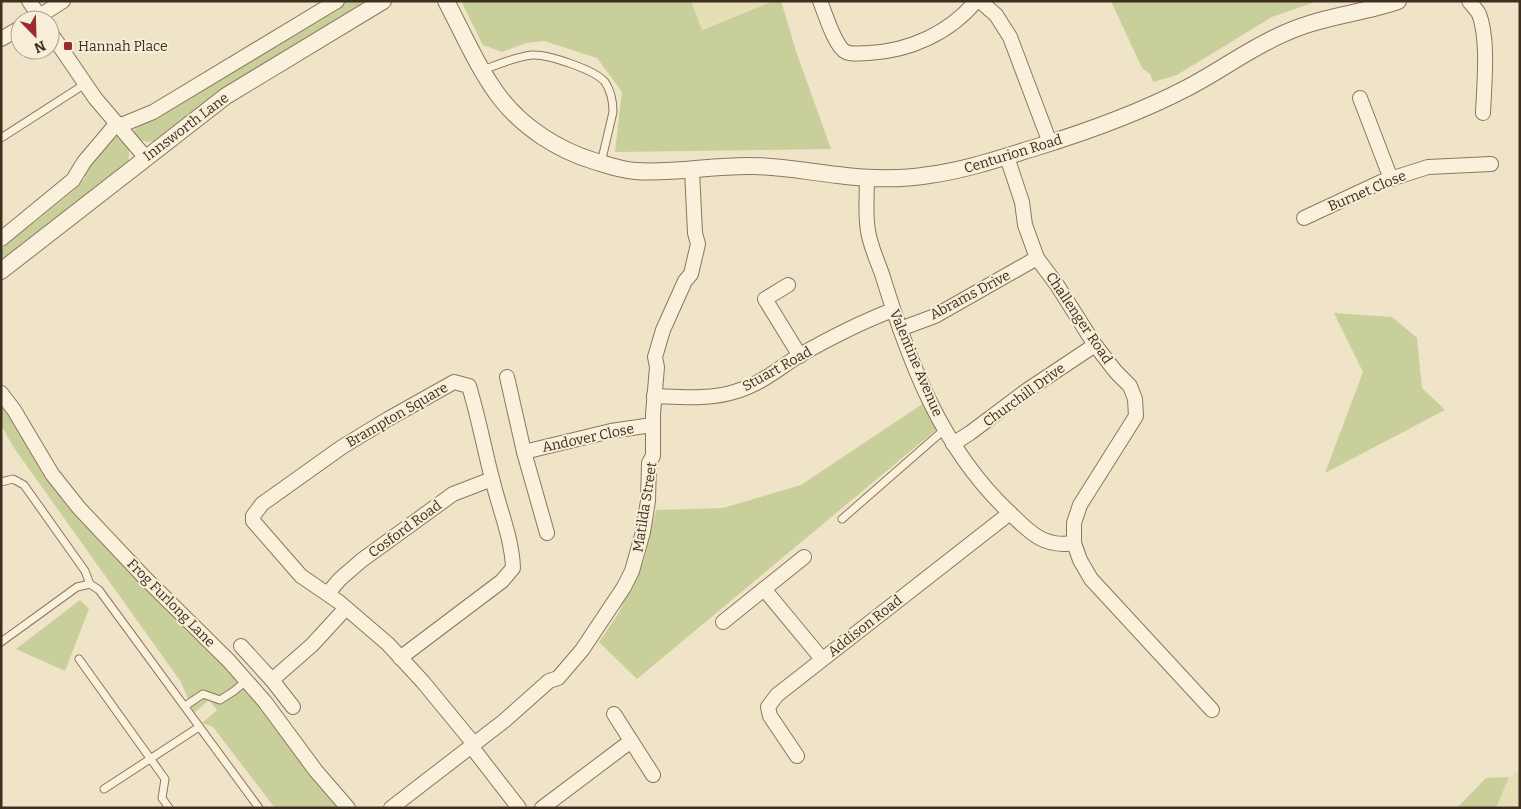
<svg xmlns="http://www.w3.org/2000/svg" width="1521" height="809" viewBox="0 0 1521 809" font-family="Bitter,serif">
  <rect width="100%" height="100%" fill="#f0e4c8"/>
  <g fill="#e6deb5">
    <path d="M691,1H774L701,30Z"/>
    <path d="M1520,770V808H1496L1509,777Z"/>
  </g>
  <g fill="#c9cf9b">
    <path d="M337,1H373L159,141L147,142L138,139L134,132L135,127Z"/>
    <path d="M461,1H691L702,30L774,1H781L796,51L831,149L615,152L622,92L597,58L544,41L526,43L502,52L483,45Z"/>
    <path d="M1111,1H1318L1272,17L1177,75L1153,82L1150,74L1142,68Z"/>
    <path d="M115,134C130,140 131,154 127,167L1,261V249L20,233L18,230L31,220L34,223L73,191L86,177L82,173Z"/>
    <path d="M1334,313L1392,317L1417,338L1422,388L1445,410L1325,473L1363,372Z"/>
    <path d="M1,393L52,474L229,661L348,808H275L213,727L202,723L217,710L209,700L194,713L181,682L14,448L1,425Z"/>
    <path d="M924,403L937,429L637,679L599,642L618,614L644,560L656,510L723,508L801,485Z"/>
    <path d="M80,600L89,609L65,671L16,649Z"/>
    <path d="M1509,777L1496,808H1457L1486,778Z"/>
  </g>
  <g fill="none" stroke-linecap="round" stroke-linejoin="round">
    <defs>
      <g id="service">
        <path d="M483,70C499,64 515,57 532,55C548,54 595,70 605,82C611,91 613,101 613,112L601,163"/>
        <path d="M1,138L85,84"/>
        <path d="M1,482L13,479L24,485L85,571L90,584L99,590L259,808"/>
        <path d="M842,519L945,429"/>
        <path d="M1,642L77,587L90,584"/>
        <path d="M79,659L165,779L162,798L169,808"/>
        <path d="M185,706L203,694L220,700L234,691L246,681"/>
        <path d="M104,789L199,727"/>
      </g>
      <g id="minor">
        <path d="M29,1L42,20"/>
        <path d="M820,1C825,13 835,47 846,52C852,55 862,53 869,53C909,51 950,33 976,1"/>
        <path d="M980,1L996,15L1010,37L1050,143"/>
        <path d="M1469,1C1472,5 1477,10 1479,14C1489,39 1484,86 1483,113"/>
        <path d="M33,20L63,1"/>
        <path d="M50,32L95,98L146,158"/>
        <path d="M1,39L20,28"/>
        <path d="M1360,98L1391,179"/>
        <path d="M119,126L153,112L337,1"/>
        <path d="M1007,157L1022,202L1025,225L1037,258L1057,285L1095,345L1116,372L1130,386L1135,399L1136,416L1080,505L1074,523V543L1080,560L1091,579L1212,710"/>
        <path d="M867,178C867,195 865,214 868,231C870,245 877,260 882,274C909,362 941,448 1009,512C1029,532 1044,548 1074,543"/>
        <path d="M1304,218L1381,182L1428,167L1491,164"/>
        <path d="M1,239L73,180L84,162L117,123"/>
        <path d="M788,285L765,299L800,356"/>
        <path d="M900,329L935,316L1037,258"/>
        <path d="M507,377L524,452L547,533"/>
        <path d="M1,393L14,410L52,474L79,508L144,577L229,661L265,702L316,771L348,808"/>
        <path d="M654,396C681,397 711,400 737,391C761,384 779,368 800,355C830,338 861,322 893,310"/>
        <path d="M953,444L970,433L1026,391L1095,345"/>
        <path d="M524,452L611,431L652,425"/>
        <path d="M764,589L822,659"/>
        <path d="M328,593L340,579L362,560L453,494L492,479"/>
        <path d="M723,622L804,557"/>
        <path d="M241,646L272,680L312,645L346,608"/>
        <path d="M400,658L502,581L513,568C512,540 501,513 494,486C485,453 479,419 469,386L454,382L388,419L342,447L262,504L253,516V521L301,576L339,602L388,644L423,682L474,744"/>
        <path d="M272,680L293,707"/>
        <path d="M614,714L653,775"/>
        <path d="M471,746L519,808"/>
        <path d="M797,756L770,716L768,707L777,695L1010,513"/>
        <path d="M391,808L504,721L549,681L558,678L582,650L624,587L632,571L643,532L648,501L649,463L653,456V414L657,367L655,357L663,330L685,281L691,274L698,244L695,233L692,170"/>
        <path d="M542,808L631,741"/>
      </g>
      <g id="tertiary">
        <path d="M446,1C463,33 479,71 501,99C524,128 558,150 594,161C607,165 620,170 635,171C674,174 713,165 753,166C781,166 809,172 838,175C868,179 899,180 929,175C966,170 1001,158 1037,147C1089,131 1139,113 1187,88C1220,71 1250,48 1285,33C1323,16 1360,14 1398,1"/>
        <path d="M1,271L226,96L383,1"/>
      </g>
    </defs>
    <use href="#service" stroke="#8d765c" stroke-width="9"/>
    <use href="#minor" stroke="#8d765c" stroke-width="16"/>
    <use href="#tertiary" stroke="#8d765c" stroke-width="18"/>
    <use href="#service" stroke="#faf1dc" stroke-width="7"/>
    <use href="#minor" stroke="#faf1dc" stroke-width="14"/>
    <use href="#tertiary" stroke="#faf1dc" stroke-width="16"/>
  </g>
  <rect fill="#9e2a2b" stroke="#f7eed8" stroke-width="2" x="63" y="41" width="10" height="10" rx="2.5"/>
  <g text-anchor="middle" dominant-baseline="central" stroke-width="4" stroke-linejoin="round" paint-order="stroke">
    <g font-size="14" fill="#3d2e20" stroke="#f7eed8" text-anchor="start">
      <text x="78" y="46">Hannah Place</text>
    </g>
    <g font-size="14" fill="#3d2e20" stroke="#f7eed8">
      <text transform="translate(186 127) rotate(-37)">Innsworth Lane</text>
      <text transform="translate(1013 154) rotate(-17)">Centurion Road</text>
      <text transform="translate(1367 191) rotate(-23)">Burnet Close</text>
      <text transform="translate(970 295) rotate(-28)">Abrams Drive</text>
      <text transform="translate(1079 318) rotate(56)">Challenger Road</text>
      <text transform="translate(916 363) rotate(67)">Valentine Avenue</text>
      <text transform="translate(777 369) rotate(-29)">Stuart Road</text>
      <text transform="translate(1024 395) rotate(-36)">Churchill Drive</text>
      <text transform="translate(397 415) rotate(-30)">Brampton Square</text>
      <text transform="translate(588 438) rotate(-12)">Andover Close</text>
      <text transform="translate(645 507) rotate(-81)">Matilda Street</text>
      <text transform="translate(405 529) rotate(-36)">Cosford Road</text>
      <text transform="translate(171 603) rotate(45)">Frog Furlong Lane</text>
      <text transform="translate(865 626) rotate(-38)">Addison Road</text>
    </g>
  </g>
  <rect width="1521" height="809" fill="none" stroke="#3d2e20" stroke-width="5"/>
  <g transform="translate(35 35) rotate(157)"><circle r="24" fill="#f7eed8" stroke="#ada18e"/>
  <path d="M0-4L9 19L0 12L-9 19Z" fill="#9e2a2b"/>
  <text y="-8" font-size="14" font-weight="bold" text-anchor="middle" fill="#3d2e20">N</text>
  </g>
</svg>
